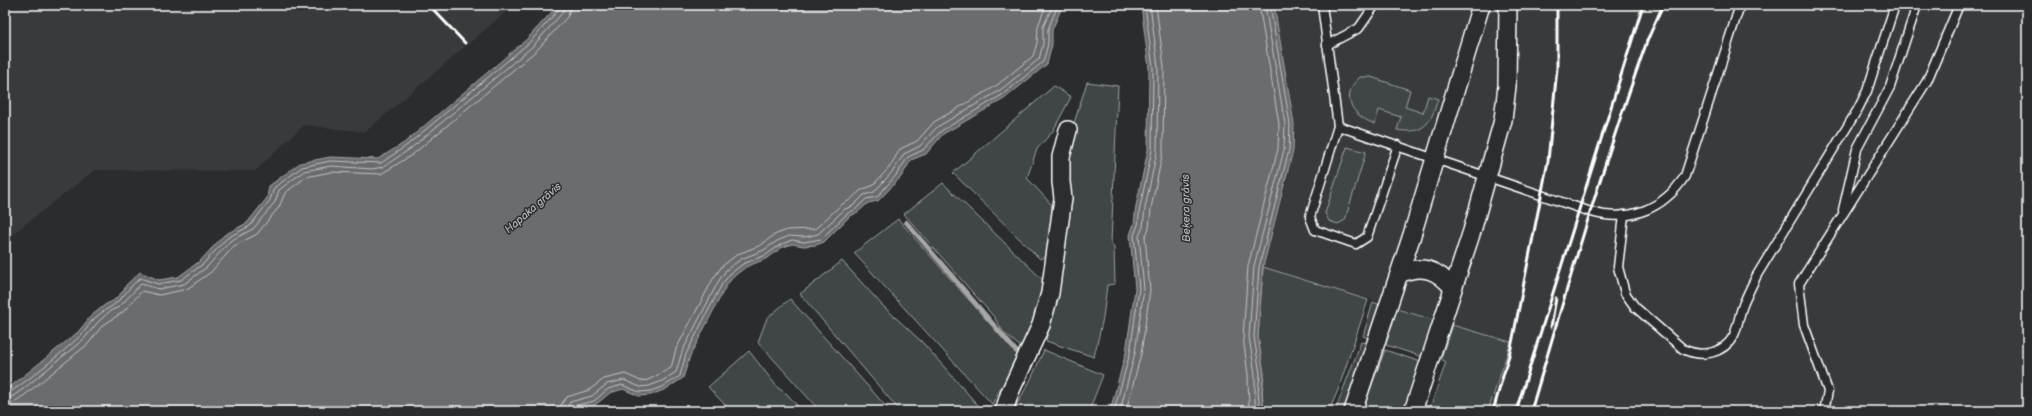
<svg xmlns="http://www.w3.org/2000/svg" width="2032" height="416" viewBox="0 0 2032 416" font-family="'Balsamiq Sans',sans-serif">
  <rect width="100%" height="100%" fill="#2a2d2e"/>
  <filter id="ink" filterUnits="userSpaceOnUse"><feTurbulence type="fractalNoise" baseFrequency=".025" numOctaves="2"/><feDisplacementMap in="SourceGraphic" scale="8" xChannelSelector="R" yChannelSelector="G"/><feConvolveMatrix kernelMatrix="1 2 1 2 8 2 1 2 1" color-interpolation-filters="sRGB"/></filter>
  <g filter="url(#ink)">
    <g fill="#373a3b">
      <path d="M5,5H514L365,132L304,125L255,171L95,170L5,240Z"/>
      <path d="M1274,5H2027V411H1488L1510,342L1263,267L1288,177L1293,151L1294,124Z"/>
    </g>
    <g fill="#414445" stroke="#a0a2a2">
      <path d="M1360,77H1371L1410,90L1405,107L1423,113L1428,96L1438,99C1431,123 1424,135 1397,130L1401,117L1379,110L1375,124C1352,116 1339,96 1360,77Z"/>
      <path d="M1087,82L1118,86L1111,243L1114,248L1115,284L1107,285L1103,318L1094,357L1046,341L1058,278L1069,139Z"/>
      <path d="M1054,86L1071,97L1053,131L1037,149L1027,178L1052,205L1048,255L1040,259L953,173Z"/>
      <path d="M1347,147L1366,152L1345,220L1338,224L1329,221L1325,213Z"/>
      <path d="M943,183L1043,280L1036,319L1023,349L1004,333L994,317L904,214Z"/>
      <path d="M898,219L1019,357L992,404L854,253Z"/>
      <path d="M842,261L883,306L923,343L983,411H900L800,294Z"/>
      <path d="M1263,267L1368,300L1338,390L1329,411H1264L1262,392L1264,374L1258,337Z"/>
      <path d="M790,299L890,411H820L758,342L767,318Z"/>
      <path d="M1373,302L1380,305L1370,339L1363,336Z"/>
      <path d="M1397,309L1434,320L1423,357L1386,345Z"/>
      <path d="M1452,325L1511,342L1488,411H1429L1446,362L1441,359Z"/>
      <path d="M1361,342L1368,344L1344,411H1335Z"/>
      <path d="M1044,350L1103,375L1089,411H1013L1031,379Z"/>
      <path d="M1385,350L1421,362L1404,411H1362Z"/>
      <path d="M749,351L778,388L787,394L802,411H731L708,387Z"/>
    </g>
    <g fill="#6a6c6d" stroke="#a6a7a7">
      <path d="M558,5H1063L1052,30V45L1047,64L1004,99L943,134L926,154L911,160L901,177L878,201L868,203L857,213L850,216L824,242L816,245L804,246L792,244L781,248L768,258L746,267L733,277L726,286L690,356L683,378L666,389L651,395L639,396L623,389L610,393L595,405L571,411H5V391L78,332L91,316L106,304L113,301L124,290L126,285L140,272L159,280L178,277L200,261L224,235L247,223L267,198L269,186L300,163L330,157L378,159L404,143L527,39Z"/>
      <path d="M1141,5H1274L1294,124L1293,151L1263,267L1258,337L1264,374L1262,392L1264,411H1110L1126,352L1135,289L1130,235L1134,224L1136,206L1148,150L1149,68Z"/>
    </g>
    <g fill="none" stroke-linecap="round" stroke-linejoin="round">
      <g stroke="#c3c4c5" stroke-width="1">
        <path d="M5,394C14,393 73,344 82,334C87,329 90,322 95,318C102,311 111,308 117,302C126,294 131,285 140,278L158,284L181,280L203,264L227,238L250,226L270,200L274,188L302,167L330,161L381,163L406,146L530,42L559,9L560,5"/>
        <path d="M5,399L10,398L22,390L84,339L98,322L110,311L119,307L141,284L159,289L184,284L207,267L230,241L253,229L275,202L279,190L304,171L331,166L372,169L383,167L410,149L533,46L563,12L565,5"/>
        <path d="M5,405L13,403L26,394L88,344L102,326L123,312L142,291L159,295L187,289L211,272L234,246L257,234L279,207L285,193L306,177L331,172L381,174L412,155L537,50L568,16L571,5"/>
        <path d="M560,411L562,403L567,397L589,390L604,379L625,374L641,381L648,380L671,368L676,349L713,279L722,266L738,254L761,245L774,235L787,230L815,229L841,205L850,200L861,190L872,186L889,168L900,149L917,141L934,122L996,86L1033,56L1037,43L1038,26L1046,5"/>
        <path d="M566,411L570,402L592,396L607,384L624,380L640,387L649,386L662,381L676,372L682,352L718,282L726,270L741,259L764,250L777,241L789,236L805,237L818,234L845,209L853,206L864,195L874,192L893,171L904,154L920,146L937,127L999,91L1039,59L1043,44V27L1053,5"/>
        <path d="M571,411L573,406L594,401L608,389L622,385L639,392L651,391L664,386L680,376L686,354L722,284L730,274L743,264L766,255L780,245L792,240L804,242L821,239L848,213L855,210L866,199L877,197L897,174L908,157L923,150L941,131L1002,95L1043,62L1048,44V29L1058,5"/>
        <path d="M1114,411L1130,353L1139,289L1134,235L1138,225L1140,207L1152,150L1153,68L1145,5"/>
        <path d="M1120,411L1135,353L1144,289L1139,236L1143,227L1145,208L1157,151L1158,67L1150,5"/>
        <path d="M1126,411L1141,354L1150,290L1145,237L1149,228L1151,208L1163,151L1164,67L1156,5"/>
        <path d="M1249,411L1248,375L1243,337L1248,266L1278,149L1279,124L1259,5"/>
        <path d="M1255,411V374L1249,337L1254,266L1284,150L1285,124L1265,5"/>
        <path d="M1260,411L1258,392L1260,374L1254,337L1259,267L1289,150L1290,124L1270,5"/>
      </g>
      <path stroke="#a6a7a7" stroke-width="4.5" d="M906,222L1016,351"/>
      <defs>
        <g id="service">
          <path d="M1322,5L1338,126L1591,212C1629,223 1664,209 1685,176L1740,5"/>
          <path d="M1327,45L1359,28L1375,5"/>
          <path d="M1338,126L1310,217L1315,230L1356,244L1367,237L1398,145"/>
          <path d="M1843,210L1857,149L1890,87L1917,5"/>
          <path d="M1624,215L1618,267L1625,293L1635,307L1683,349C1701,358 1724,354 1734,335C1738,326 1739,315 1743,305C1747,295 1752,285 1757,275L1858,109L1867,91L1895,5"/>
          <path d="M1824,411L1828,391L1804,325L1799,284L1927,81L1959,5"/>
        </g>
        <g id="minor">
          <path d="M1399,274C1422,264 1437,269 1453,288"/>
          <path d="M1004,411L1010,392L1041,325L1050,293L1063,198L1061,182V157L1068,130"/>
          <path d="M1353,411L1412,235L1481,5"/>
          <path d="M1413,411L1472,231L1503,120L1507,86L1508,5"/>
        </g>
      </defs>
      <use href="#service" stroke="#fff" stroke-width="11"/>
      <use href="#minor" stroke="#fff" stroke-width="20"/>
      <use href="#service" stroke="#2a2d2e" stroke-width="8"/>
      <use href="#minor" stroke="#2a2d2e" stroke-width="17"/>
      <g stroke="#fff" stroke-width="3">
        <path d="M429,5L465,43"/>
        <path d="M1647,41L1663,5"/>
        <path d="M1551,327L1556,298"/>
        <path d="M1493,411L1511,348L1548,161L1557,68V5"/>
        <path d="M1516,411L1643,5"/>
        <path d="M1531,411C1568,285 1604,159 1649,36"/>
      </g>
    </g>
  </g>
  <g text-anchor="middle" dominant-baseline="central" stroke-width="3" stroke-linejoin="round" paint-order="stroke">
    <g font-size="11" font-style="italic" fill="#b4b6b6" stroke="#2a2d2e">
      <text transform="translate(533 208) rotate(-41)">Hapaka grāvis</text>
      <text transform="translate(1186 208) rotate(-91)">Beķera grāvis</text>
    </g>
  </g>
  <rect width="2032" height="416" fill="none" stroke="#2a2d2e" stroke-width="20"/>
  <rect x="10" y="10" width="2012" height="396" fill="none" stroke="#fff" stroke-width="1.5" filter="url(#ink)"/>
</svg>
